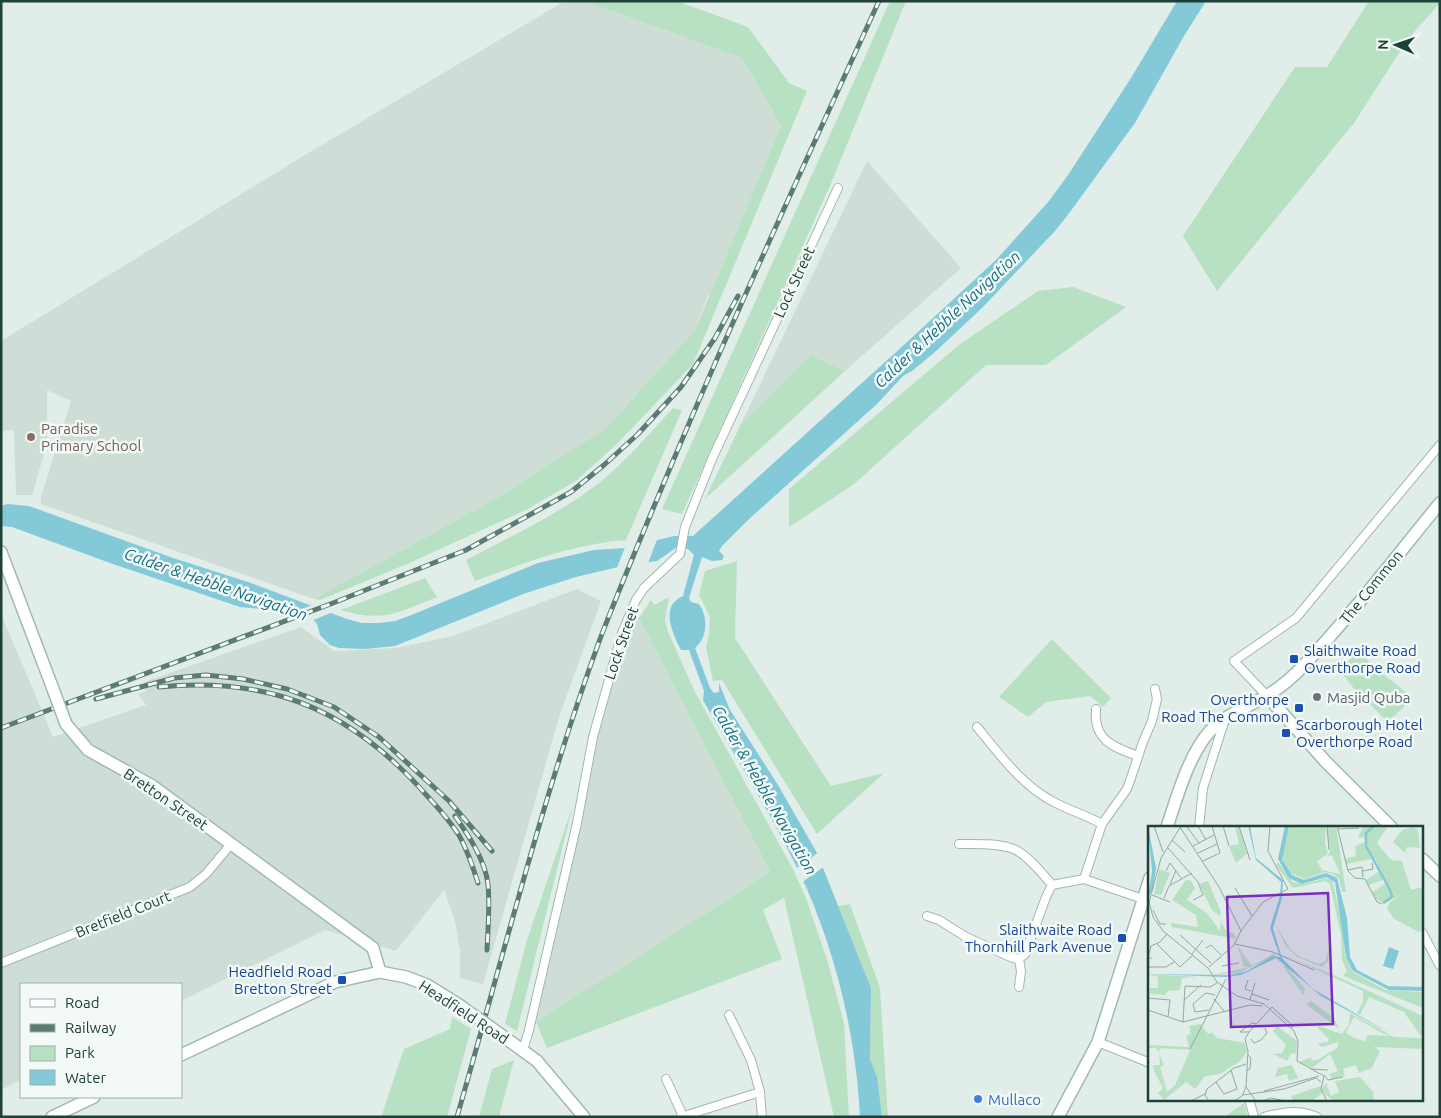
<svg xmlns="http://www.w3.org/2000/svg" width="1441" height="1118" viewBox="0 0 1441 1118" font-family="Ubuntu,sans-serif">
  <rect width="100%" height="100%" fill="#e1ede8"/>
  <g fill="#cfddd7">
    <path d="M565,1H584L742,58L781,126L710,295H708L695,330L606,428L502,495L314,599L41,504V497L71,401L47,390V444L32,495H16L14,430L1,431V341L300,158Z"/>
    <path d="M867,161L961,268L845,371L811,355L741,424Z"/>
    <path d="M577,589L601,601L559,717L483,984L460,978V952L455,921L444,890L396,951L325,930L181,1001V984H21V1080L1,1090V614L53,737L146,705L138,694L146,691L144,682L301,627L334,651L396,648L453,636Z"/>
    <path d="M639,618L770,872L536,1022L604,710L630,625Z"/>
  </g>
  <g fill="#b8e1c4">
    <path d="M584,1H677L748,27L789,83L807,91L693,364L619,442L576,481L526,510L407,564L320,600L314,599L502,495L606,428L695,330L781,126L742,58Z"/>
    <path d="M890,1H906L830,186L682,514L662,509Z"/>
    <path d="M1369,1H1440V3L1408,39L1354,123L1217,291L1183,236L1295,67H1327Z"/>
    <path d="M1073,287L1126,307L1046,365H986L853,485L789,527V489L960,344L1038,291Z"/>
    <path d="M811,355L845,371L705,499L741,424Z"/>
    <path d="M673,408L682,410L626,540C573,544 524,563 475,581L466,560C510,537 555,516 595,486C624,464 648,435 673,408Z"/>
    <path d="M737,561L735,638L831,786L884,773L817,834L722,680L713,681L706,647L709,633L710,617L699,595L705,571Z"/>
    <path d="M425,578L437,597C399,612 383,623 341,610Z"/>
    <path d="M669,597L665,620L668,632L695,692L793,869L806,898L828,963L844,1023L849,1117H834L784,898L763,910L782,959L547,1048L536,1022L770,872L639,618L651,600L654,605Z"/>
    <path d="M1052,639L1111,698L1103,707L1090,696L1046,702L1028,717L999,697Z"/>
    <path d="M1358,651L1377,669L1413,698L1388,722L1356,691L1339,670Z"/>
    <path d="M573,805L517,1031L505,1024L527,940Z"/>
    <path d="M850,904L880,988L888,1117H882L870,1059L871,988L838,906Z"/>
    <path d="M452,1017L471,1029L447,1117H381L404,1049L450,1029Z"/>
    <path d="M514,1060L499,1117H479L492,1069Z"/>
    <path d="M1244,1103L1248,1117H1224Z"/>
  </g>
  <path fill="#83c9d8" d="M1177,1H1206L1184,36L1135,123L1067,216L1055,231L982,308L935,352L912,371L903,376L877,404L748,520L722,546L719,551L724,556L722,560L712,561L702,557L689,598L691,602L699,604C708,616 708,638 695,648L710,688L714,693L719,692V683L730,710L778,785L817,853L871,988L870,1059L877,1077L882,1117H860C856,1039 838,961 807,889C778,824 738,762 703,700L704,691L689,650H681C673,634 659,606 683,596L694,555L688,549L677,547L657,561L618,567L576,577L526,593L395,646L366,649L339,648L330,645L320,635L317,624L312,618L295,612L240,607L110,563L12,527L1,526V506L8,504L29,506L173,558L251,583L347,619L362,623H379L395,621L409,616L538,563L594,550L625,548L674,536H693L906,343L997,259L1049,201L1068,175L1131,78Z"/>
  <g fill="#e1ede8">
    <path d="M658,537L647,566L616,570L626,545Z"/>
    <path d="M313,605L333,612L311,621L290,613Z"/>
    <path d="M819,852L825,866L801,883L794,870Z"/>
  </g>
  <g fill="none" stroke-linecap="round" stroke-linejoin="round">
    <defs>
      <g id="street">
        <path d="M1267,696L1234,661L1296,618L1440,445"/>
        <path d="M1096,709C1093,740 1113,747 1138,756"/>
        <path d="M977,727C999,754 1022,785 1052,801C1068,810 1086,815 1102,824"/>
        <path d="M1199,827L1203,788L1225,719"/>
        <path d="M959,844C976,844 995,843 1011,848C1025,852 1043,874 1052,885L1084,879L1143,899"/>
        <path d="M1084,879L1102,824L1127,789L1132,775L1143,742L1152,721L1157,699L1155,689"/>
        <path d="M927,916L939,920L966,937L1006,955L1013,958L1019,959L1025,954L1046,897L1052,885"/>
        <path d="M1422,932L1440,966"/>
        <path d="M1019,959L1021,971L1019,987"/>
        <path d="M1,963L190,887L206,874L231,844"/>
        <path d="M729,1015L751,1060L760,1092L762,1117"/>
        <path d="M1098,1042L1150,1063"/>
        <path d="M523,1050L529,1030L577,823L593,737L622,633L636,600L644,588L680,554L685,527L712,459L838,188"/>
        <path d="M666,1079L683,1116"/>
        <path d="M1249,1099L1254,1117"/>
        <path d="M681,1117L760,1092"/>
        <path d="M1264,1117C1282,1112 1298,1109 1317,1117"/>
      </g>
      <g id="secondary">
        <path d="M1,552L53,689"/>
        <path d="M1267,696L1325,761L1391,827"/>
        <path d="M66,724L88,750L151,785L373,948L380,972"/>
        <path d="M1167,827C1177,797 1189,754 1210,731C1225,715 1247,707 1265,697C1278,689 1293,677 1303,666C1352,614 1395,558 1440,503"/>
        <path d="M1422,859L1440,876"/>
        <path d="M504,1037L537,1061L584,1117"/>
        <path d="M181,1055L335,982L380,972L406,977L427,985L459,1005"/>
        <path d="M52,1117L94,1097"/>
        <path d="M1058,1117L1098,1042L1150,878"/>
      </g>
    </defs>
    <use href="#street" stroke="#a3b6b0" stroke-width="10"/>
    <use href="#secondary" stroke="#9ebab1" stroke-width="14"/>
    <use href="#street" stroke="#fff" stroke-width="8"/>
    <use href="#secondary" stroke="#fff" stroke-width="11"/>
    <defs>
      <g id="rail">
        <path d="M159,687C199,683 244,685 284,697C341,714 390,753 429,798C440,810 451,822 460,837C468,852 473,867 478,883"/>
        <path d="M96,699L174,678L206,675L243,679L287,689L334,707L379,737L449,801L492,851"/>
        <path d="M1,728L333,603L466,550L571,492L604,465L638,434L681,387L715,338L738,296"/>
        <path d="M455,816C469,836 485,860 488,884C490,906 488,928 487,950"/>
        <path d="M457,1117C503,957 543,795 600,639C623,579 648,521 673,461C738,307 809,154 879,1"/>
      </g>
    </defs>
    <use href="#rail" stroke="#5a7c73" stroke-width="5"/>
    <use href="#rail" stroke="#f2f9f6" stroke-width="3" stroke-dasharray="9" stroke-linecap="butt"/>
    <defs>
      <g id="secondary-bridge">
        <path d="M53,689L66,724"/>
        <path d="M459,1005L504,1037"/>
      </g>
    </defs>
    <use href="#secondary-bridge" stroke="#9ebab1" stroke-width="14" stroke-linecap="butt"/>
    <use href="#secondary-bridge" stroke="#fff" stroke-width="11"/>
  </g>
  <circle fill="#8d6e63" stroke="#f2f9f6" stroke-width="2" cx="31" cy="437" r="5"/>
  <g fill="#1a4fb4" stroke="#f2f9f6" stroke-width="2">
    <rect x="1289" y="654" width="10" height="10" rx="2.5"/>
    <rect x="1294" y="703" width="10" height="10" rx="2.5"/>
    <rect x="1281" y="728" width="10" height="10" rx="2.5"/>
    <rect x="1117" y="933" width="10" height="10" rx="2.5"/>
    <rect x="337" y="975" width="10" height="10" rx="2.5"/>
  </g>
  <circle fill="#6b7280" stroke="#f2f9f6" stroke-width="2" cx="1317" cy="697" r="5"/>
  <circle fill="#3f7fe0" stroke="#f2f9f6" stroke-width="2" cx="978" cy="1099" r="5"/>
  <g text-anchor="middle" dominant-baseline="central" stroke-width="5" stroke-linejoin="round" paint-order="stroke">
    <g font-size="15" fill="#1f4038" stroke="#f2f9f6">
      <text transform="translate(794 282) rotate(-65)">Lock Street</text>
      <text transform="translate(1371 587) rotate(-51)">The Common</text>
      <text transform="translate(621 643) rotate(-71)">Lock Street</text>
      <text transform="translate(166 799) rotate(34)">Bretton Street</text>
      <text transform="translate(123 914) rotate(-22)">Bretfield Court</text>
      <text transform="translate(464 1012) rotate(33)">Headfield Road</text>
    </g>
    <g font-size="15" fill="#785e54" stroke="#f2f9f6" text-anchor="start">
      <text x="41" y="428">Paradise<tspan x="41" dy="17">Primary School</tspan></text>
    </g>
    <g font-size="15" fill="#164399" stroke="#f2f9f6" text-anchor="end">
      <text x="1304" y="650" text-anchor="start">Slaithwaite Road<tspan x="1304" dy="17">Overthorpe Road</tspan></text>
      <text x="1289" y="699">Overthorpe<tspan x="1289" dy="17">Road The Common</tspan></text>
      <text x="1296" y="724" text-anchor="start">Scarborough Hotel<tspan x="1296" dy="17">Overthorpe Road</tspan></text>
      <text x="1112" y="929">Slaithwaite Road<tspan x="1112" dy="17">Thornhill Park Avenue</tspan></text>
      <text x="332" y="971">Headfield Road<tspan x="332" dy="17">Bretton Street</tspan></text>
    </g>
    <g font-size="15" fill="#5b616d" stroke="#f2f9f6" text-anchor="start">
      <text x="1327" y="697">Masjid Quba</text>
    </g>
    <g font-size="15" fill="#366cbe" stroke="#f2f9f6" text-anchor="start">
      <text x="988" y="1099">Mullaco</text>
    </g>
    <g font-size="16" font-style="italic" fill="#136d83" stroke="#f2f9f6">
      <text transform="translate(947 319) rotate(-43)">Calder &amp; Hebble Navigation</text>
      <text transform="translate(216 584) rotate(19)">Calder &amp; Hebble Navigation</text>
      <text transform="translate(765 790) rotate(60)">Calder &amp; Hebble Navigation</text>
    </g>
  </g>
  <g transform="translate(1148 826)">
    <rect width="275" height="275" fill="#e1ede8"/>
    <path d="M87,0H91L99,28L88,37L81,20L91,18ZM141,0H178L177,17L180,28L169,35L174,44L192,48L184,29L180,31L182,24L179,1L188,0L198,66H194L191,53L185,48L177,46L157,53L142,47L135,37L134,28ZM215,0H240L229,17L243,34L254,35L263,64L275,61V103L271,106L246,93L239,82L242,76L256,67L236,78L228,73L224,66L239,57L237,53L221,59L218,54L232,45L227,32L198,38L197,33L208,30L207,20L217,16L218,11L210,12ZM265,1L270,4L272,22L259,21L257,27L245,16L254,4ZM130,36L145,56L157,58L177,52L184,54L195,101L197,129L205,146L238,164L275,166V182L195,150L199,145L194,134L193,109L182,58L177,55L145,62L128,39ZM11,43L22,47L13,69L6,68ZM42,54L47,62L39,74L59,87L72,105L73,95L78,105L86,107L88,113L24,101L23,97L50,101L48,89L24,74L37,55ZM60,55L73,86L72,90L64,84L51,58ZM127,98L143,124L152,131L171,138L177,135L182,119L180,135L174,141L149,131L138,121ZM89,119L104,140L126,127L128,130L90,147L65,149L101,141H96ZM136,129L190,151L275,190V209H272L256,186L221,171L212,189L209,187L215,176V165ZM135,140H138L157,162L156,170ZM0,148L50,151L34,152L32,164L20,165L17,169L2,168V162H10V151ZM163,175L186,192L191,203L158,178ZM202,187L246,211L275,212V223L226,221L232,225L224,242L211,247L208,239L195,243L197,250L184,253L181,248L190,245L182,228L164,242L151,236L163,231L164,235L171,233L189,222L191,216L174,221L169,217L180,216L181,213L170,202L171,200L194,208L201,199ZM206,191L234,207L242,210L220,209L217,215L206,212L198,207ZM53,198L60,208L64,206L69,212L97,217L99,226L92,235L72,248L57,250L47,263L38,256L16,274L10,267L15,262L6,245L5,239H12L11,228L16,239L12,241L19,266L27,259L42,224L12,222L11,227L8,222H0V219L41,221L38,210L43,208L41,200ZM129,200L149,215L148,227L143,228L139,235L125,228L134,227L138,219L125,205ZM144,239L150,252L141,255L139,248L127,251L130,242ZM212,251L225,266L226,275H185L173,264L178,257L183,270L191,266L187,255ZM173,260L174,268L163,275H146L143,270Z" fill="#b8e1c4" fill-rule="evenodd"/>
    <path d="M0,0L8,42L5,63L0,71L4,46ZM100,0H102L108,32L135,54L134,72L125,102L134,132L165,163L243,208L173,170L128,132L93,149L78,151L0,148L83,149L99,145L125,130L132,131L122,102L132,70L133,56L108,34ZM137,0H141L134,34L144,49L156,54L178,47L189,52L199,92L202,131L209,144L240,160L275,161V165L241,164L205,145L198,131L187,56L178,51L154,58L141,52L130,33ZM241,121L251,125L245,143L235,140Z" fill="#83c9d8"/>
    <path fill="none" stroke="#83c9d8" stroke-width="2.5" d="M226,0L218,7V20L242,64L244,71L235,77"/>
    <path fill="none" stroke="#93a8a2" stroke-width="1" d="M6,0L15,26M33,0L13,32L1,76L5,91L15,105L60,142L69,156L89,170L116,178L146,205L150,215L149,235L176,250L173,263L179,275M50,0L58,14M75,0L81,20M91,0L102,34M179,0L181,24M189,0L200,45L207,52L217,53L229,76L234,78M32,1L71,61L93,105L86,119L61,141M39,1L51,17M189,3L211,2M24,14L37,26M45,20L66,9M20,22L50,56L55,69L45,74M50,27L69,18M55,35L72,27L64,0M200,44L214,41L215,51M18,45L22,37L33,52M215,45L225,43L224,37M22,59L28,44M87,62L104,90M4,69L22,76M16,72L21,60L44,47M5,84L12,98H18M93,105L115,76L140,63L120,25L122,0M32,109L63,137M9,118L32,141L45,129M87,118L125,126L166,144M58,122L63,119L73,129M44,128L55,114M4,132H0L3,120L12,116L19,108M74,140L91,137M0,141H18L26,136M100,154L97,163L103,165M104,168L121,174M0,172L22,174L20,191M66,173L76,185M36,174L53,159M102,174L107,157M0,184L35,196L102,179L115,180M61,184L47,186L45,178L58,167L67,169M35,196L37,160L62,161L69,157M101,206H92L104,197L108,198M103,213L106,217L113,214L119,207L117,202M42,223L78,153M163,243L180,244M98,245L102,243L103,232L100,229M176,249L180,254L195,251M68,256L76,268L89,263L83,244M98,261L108,275M116,265L171,250M95,269L136,263L168,252L173,256M43,275L57,268M61,275L57,269L59,263L86,242L98,238M86,275L94,270L98,261L100,225L97,213L101,206L124,181L145,200L143,203M115,275L123,272L137,275"/>
    <path fill="#7b2cbf" fill-opacity="0.15" stroke="#7b2cbf" stroke-width="2.5" d="M180,67L185,198L83,201L79,71Z"/>
    <rect width="275" height="275" fill="none" stroke="#1f4038" stroke-width="2.5"/>
  </g>
  <rect width="1441" height="1118" fill="none" stroke="#1f4038" stroke-width="5"/>
  <rect x="20" y="983" width="162" height="115" fill="#f2f9f6" stroke="#9eafaa"/>
  <rect x="30" y="999" width="25" height="8" fill="#ffffff" stroke="#9eafaa"/>
  <text x="65" y="1008" font-size="15" fill="#1f4038">Road</text>
  <rect x="30" y="1024" width="25" height="8" fill="#5a7c73" stroke="#9eafaa"/>
  <text x="65" y="1033" font-size="15" fill="#1f4038">Railway</text>
  <rect x="30" y="1046" width="25" height="15" fill="#b8e1c4" stroke="#9eafaa"/>
  <text x="65" y="1058" font-size="15" fill="#1f4038">Park</text>
  <rect x="30" y="1070" width="25" height="15" fill="#83c9d8" stroke="#9eafaa"/>
  <text x="65" y="1083" font-size="15" fill="#1f4038">Water</text>
  <g transform="translate(1396 45) rotate(272)" stroke="#f2f9f6" stroke-width="4" paint-order="stroke">
  <path d="M0-4L9 19L0 12L-9 19Z" fill="#1f4038"/>
  <text y="-8" font-size="14" font-weight="bold" text-anchor="middle" fill="#1f4038">N</text>
  </g>
</svg>
